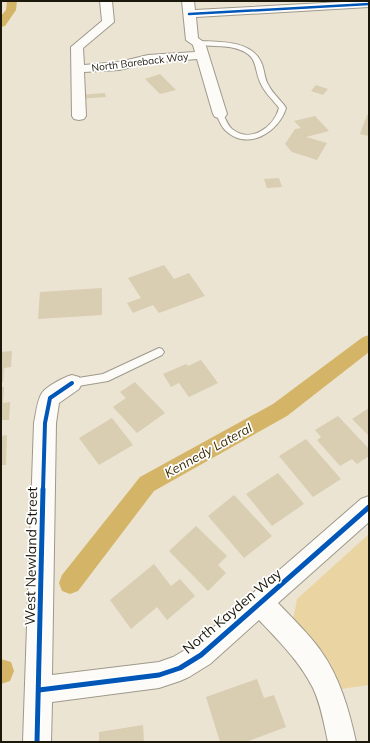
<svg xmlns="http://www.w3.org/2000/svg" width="370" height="743" viewBox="0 0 370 743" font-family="Mulish,sans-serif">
  <rect width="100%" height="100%" fill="#ece4d2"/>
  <path fill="#ead4a1" d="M369,534V685L341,689L293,620L297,599Z"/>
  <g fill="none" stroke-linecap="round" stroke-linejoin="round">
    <g fill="#d4b467" fill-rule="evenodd">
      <path d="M7,1H17L16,10L5,26L1,27V16L6,10Z"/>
      <path d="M369,335V352L287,416L154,491L78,591L70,594L62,591L59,583L62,575L140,477L273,404L363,337Z"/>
      <path d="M1,659L11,662L14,671L10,681L1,684Z"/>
    </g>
  </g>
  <g fill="#d9cdb2">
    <path d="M160,74L176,90L160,94L145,79Z"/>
    <path d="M316,85L328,89L323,95L311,91Z"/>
    <path d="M105,93L106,97L78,99V95Z"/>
    <path d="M367,115H369V136L360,134Z"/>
    <path d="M315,116L329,131L306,137L327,143L317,160L292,152L285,144L295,129L301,128L294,121Z"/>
    <path d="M279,178L282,187L267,188L264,179Z"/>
    <path d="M164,265L174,279L189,273L205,296L159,313L153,305L133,313L127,303L141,298L128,278Z"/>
    <path d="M102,288V315L38,319L40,292Z"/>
    <path d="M12,351L11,367L4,368L3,382H1V352Z"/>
    <path d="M201,360L218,383L189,397L179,383L171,387L163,374L186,364L188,366Z"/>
    <path d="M135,382L165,413L137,433L113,407L126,398L120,392Z"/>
    <path d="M1,387H4L3,403L10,402L9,420H1Z"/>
    <path d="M369,408V436L352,419Z"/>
    <path d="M338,416L369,449V456L357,464L352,459L340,466L317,440L321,437L315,430Z"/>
    <path d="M112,418L133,445L99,465L79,438Z"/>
    <path d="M7,435L6,465H1V436Z"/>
    <path d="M306,439L341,479L313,497L279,456Z"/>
    <path d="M278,473L304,504L272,526L246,494Z"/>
    <path d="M234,495L272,536L244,558L208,516Z"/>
    <path d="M196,526L227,556L218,565L226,573L208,591L169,551Z"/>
    <path d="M154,564L171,586L180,579L195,596L167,620L157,607L131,629L110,600Z"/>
    <path d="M257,679L264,698L274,695L286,727L246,742H220L206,697Z"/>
    <path d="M143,725L144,742H99V732Z"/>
  </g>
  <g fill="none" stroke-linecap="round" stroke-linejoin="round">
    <defs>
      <g id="service">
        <path d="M199,41C219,42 251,40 261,62C265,70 264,79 269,86C273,94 281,100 286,108C279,132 247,152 225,130C221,126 219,120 216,114L218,113H222C226,118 227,125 232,129C251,144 274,127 279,108C274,101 266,94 262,86C252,68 261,55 234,48C222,45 209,47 197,44L196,43Z"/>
        <path d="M159,348L162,349L164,352L162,355L108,381L72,387L68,386L67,383L68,380L72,379L103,374Z"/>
      </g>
      <g id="minor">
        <path d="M100,1H112L114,22L83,48L84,65L119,62L148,55L195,52L193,45L186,40L182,1H194L195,10L360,1H369V7L196,17L198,38L205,43L227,114L225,117L220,118L215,117L213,114L197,59L148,63L119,70L84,72L86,116L84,119L79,120L74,119L72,116L71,47L102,21Z"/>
        <path d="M72,375L79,377L82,383L79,389L59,403L56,423L52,675L159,662L173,657L192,646L361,499L369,496V522L278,603C293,619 309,634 321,651C340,678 349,710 356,742H328C324,724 321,705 313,688C300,662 279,641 259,620L210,664L189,677L180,681L159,688L52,702L51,742H23L34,423C36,414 37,400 42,393C47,386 64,377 72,375Z"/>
      </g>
    </defs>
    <use href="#service" stroke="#9e998b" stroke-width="2"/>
    <use href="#minor" stroke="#9e998b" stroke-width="2"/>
    <use href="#service" fill="#fcfbf8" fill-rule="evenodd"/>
    <use href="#minor" fill="#fcfbf8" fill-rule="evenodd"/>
    <defs>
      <path id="cycleway-far2" d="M189,14L369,4"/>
      <path id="cycleway-far1" d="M43,490L45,423L50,398L72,383"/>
      <g id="cycleway">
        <path d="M39,690L159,675L180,668L201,655L369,507"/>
        <path d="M37,742L43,489"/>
      </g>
    </defs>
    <use href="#cycleway-far2" stroke="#fff" stroke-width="4"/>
    <use href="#cycleway-far1" stroke="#fff" stroke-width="6"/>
    <use href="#cycleway" stroke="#fff" stroke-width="8"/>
    <use href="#cycleway-far2" stroke="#0057b8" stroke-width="2.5"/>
    <use href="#cycleway-far1" stroke="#0057b8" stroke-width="4"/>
    <use href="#cycleway" stroke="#0057b8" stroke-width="5"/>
  </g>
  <g text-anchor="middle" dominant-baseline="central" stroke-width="3.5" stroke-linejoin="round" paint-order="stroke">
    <g font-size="10" fill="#1c170b" stroke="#fff">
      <text transform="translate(140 62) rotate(-7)">North Bareback Way</text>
    </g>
    <g font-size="13" font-style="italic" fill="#3d2d00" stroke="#fff">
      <text transform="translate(208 450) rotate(-29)">Kennedy Lateral</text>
    </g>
    <g font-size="14" fill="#1c170b" stroke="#fff">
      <text transform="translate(31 556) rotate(-89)">West Newland Street</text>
      <text transform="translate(232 611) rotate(-40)">North Kayden Way</text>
    </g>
  </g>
  <rect width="370" height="743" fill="none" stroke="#1c170b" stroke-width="4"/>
</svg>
